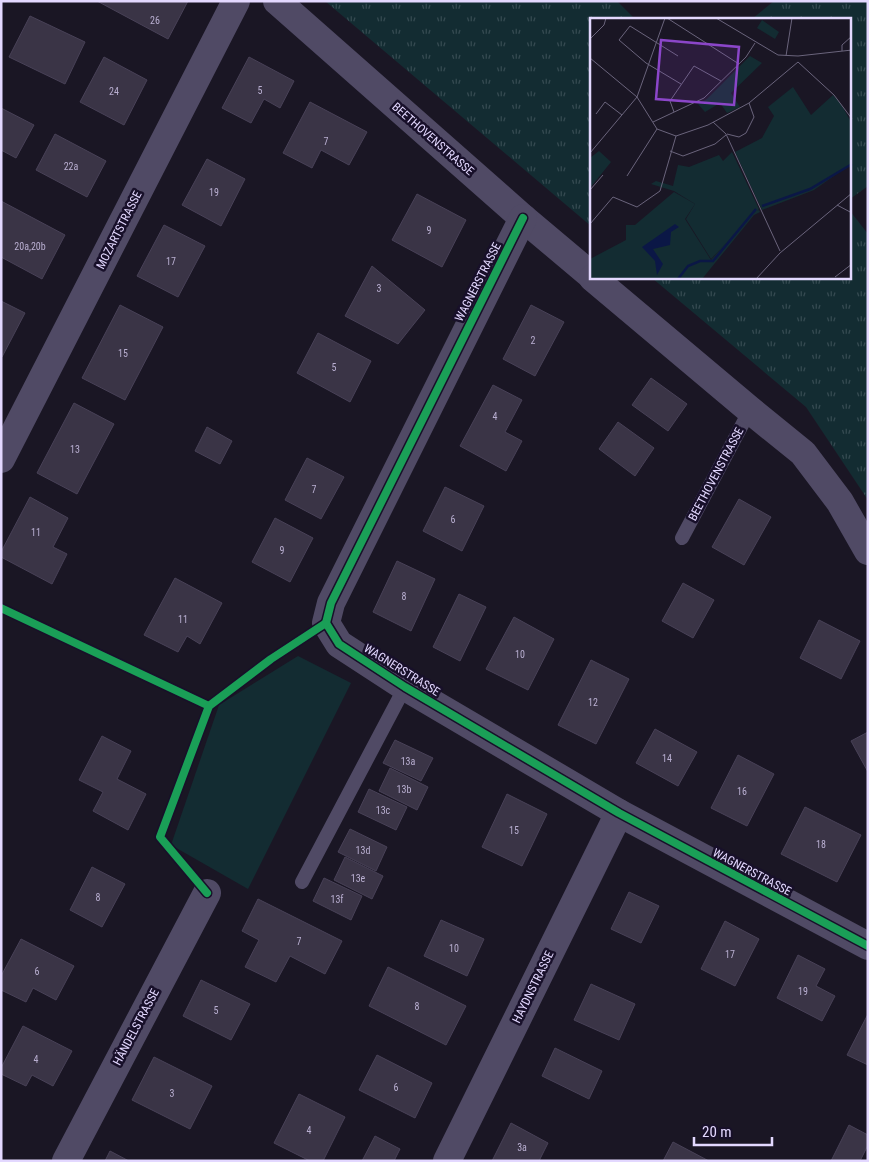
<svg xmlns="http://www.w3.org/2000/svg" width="869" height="1162" viewBox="0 0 869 1162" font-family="'Roboto Condensed',sans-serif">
  <defs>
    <pattern id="grass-tufts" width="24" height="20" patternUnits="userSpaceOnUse" patternTransform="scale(1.25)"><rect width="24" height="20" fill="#132c32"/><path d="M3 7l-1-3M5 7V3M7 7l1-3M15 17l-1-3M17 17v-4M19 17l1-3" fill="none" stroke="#354a51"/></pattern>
  </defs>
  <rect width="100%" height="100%" fill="#1a1624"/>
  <g fill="url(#grass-tufts)">
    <path d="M325,1H617L635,19H592L591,226Z"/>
    <path d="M774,1H868V186L850,199V19H752Z"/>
    <path d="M850,211L868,234V500L806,407L652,278H850Z"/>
  </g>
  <path fill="#132c32" d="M298,656L351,683L248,889L171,845L219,705Z"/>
  <g fill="#3a3446" stroke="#484157">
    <path d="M97,1H188L168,39Z"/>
    <path d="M30,16L85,42L65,84L9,57Z"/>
    <path d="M104,57L147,80L124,125L80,102Z"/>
    <path d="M249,57L294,81L280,108L264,99L251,123L222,108Z"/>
    <path d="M310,102L367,132L349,165L321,150L312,168L283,153Z"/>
    <path d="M1,108L34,125L16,158L1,150Z"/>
    <path d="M55,134L106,161L87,197L36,170Z"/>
    <path d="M207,159L245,179L221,226L182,205Z"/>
    <path d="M417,194L466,220L442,267L392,240Z"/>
    <path d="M1,201L65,235L42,279L1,257Z"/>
    <path d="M164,225L205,246L178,297L137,276Z"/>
    <path d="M372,266L425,310L398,344L345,316Z"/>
    <path d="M1,301L25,313L2,357H1Z"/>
    <path d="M120,305L163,327L125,400L82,378Z"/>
    <path d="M531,305L564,322L535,376L503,359Z"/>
    <path d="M318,333L371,361L350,402L297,373Z"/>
    <path d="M651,378L687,404L668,431L632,405Z"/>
    <path d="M493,385L522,400L505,432L522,441L506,471L460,446Z"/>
    <path d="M74,403L114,424L77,494L37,473Z"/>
    <path d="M618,422L654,448L635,476L599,449Z"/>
    <path d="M207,427L232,441L220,464L195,451Z"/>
    <path d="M307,458L344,477L321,519L285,500Z"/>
    <path d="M445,487L484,506L462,551L423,531Z"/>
    <path d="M30,497L68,518L53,547L67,554L52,584L1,557V552Z"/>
    <path d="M739,499L771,517L744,565L712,547Z"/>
    <path d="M275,518L313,538L290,582L252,562Z"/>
    <path d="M397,561L435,579L411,631L373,612Z"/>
    <path d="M175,578L222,603L200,644L187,636L178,652L144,635Z"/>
    <path d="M683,583L714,600L693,638L662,621Z"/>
    <path d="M459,594L486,607L460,661L433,647Z"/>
    <path d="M514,617L554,639L528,690L486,669Z"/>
    <path d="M819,620L860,641L841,679L800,658Z"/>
    <path d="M591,660L629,679L596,744L558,725Z"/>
    <path d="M655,729L697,752L678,786L636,763Z"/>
    <path d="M868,732V772L851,741Z"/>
    <path d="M102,736L131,751L117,779L146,794L128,830L93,811L103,792L79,780Z"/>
    <path d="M395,740L433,758L421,781L383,763Z"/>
    <path d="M738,755L774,774L747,826L711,808Z"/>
    <path d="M390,768L428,787L417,810L379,791Z"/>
    <path d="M369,789L407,807L396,830L358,812Z"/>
    <path d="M507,794L547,814L522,866L482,847Z"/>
    <path d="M805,807L861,835L837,882L781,854Z"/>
    <path d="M350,829L387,847L376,871L338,852Z"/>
    <path d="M345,857L383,876L372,899L334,880Z"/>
    <path d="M92,867L125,884L102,927L70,910Z"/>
    <path d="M324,878L362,896L351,920L313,901Z"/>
    <path d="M629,892L659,906L641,943L611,929Z"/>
    <path d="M258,899L342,941L325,974L290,956L276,982L245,967L259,940L242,931Z"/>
    <path d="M441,920L484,939L467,976L424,956Z"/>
    <path d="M725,921L759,939L735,986L701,969Z"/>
    <path d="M21,939L74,966L56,1000L33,988L26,1002L1,990V976Z"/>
    <path d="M798,955L825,969L816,986L835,996L822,1021L777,998Z"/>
    <path d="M388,967L466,1006L446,1045L369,1006Z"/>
    <path d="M201,980L250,1004L231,1040L183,1016Z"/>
    <path d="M591,984L635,1004L619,1040L574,1020Z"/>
    <path d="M868,1014V1065L847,1055Z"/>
    <path d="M23,1026L72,1051L53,1086L32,1075L26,1086L1,1074V1068Z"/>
    <path d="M555,1048L602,1071L589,1099L542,1076Z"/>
    <path d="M377,1055L432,1083L415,1118L359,1090Z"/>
    <path d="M154,1057L212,1086L190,1129L132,1100Z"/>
    <path d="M299,1094L345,1117L323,1161H310L274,1143Z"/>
    <path d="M511,1123L548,1143L539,1161H492Z"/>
    <path d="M849,1125L868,1135V1145L860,1161H831Z"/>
    <path d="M375,1136L400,1149L394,1161H362Z"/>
    <path d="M673,1142L709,1161H663Z"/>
    <path d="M110,1151L129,1161H105Z"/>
  </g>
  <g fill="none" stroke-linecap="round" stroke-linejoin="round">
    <g stroke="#504a65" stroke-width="14">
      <path d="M682,538L750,410"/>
      <path d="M302,882L405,687"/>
    </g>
    <g stroke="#504a65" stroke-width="28">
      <path d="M277,1L523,218L592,276"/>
      <path d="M523,218L331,603L326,623L339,644L405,687L619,813L868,946"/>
      <path d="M593,278L750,410L803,453L840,502L868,551"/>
      <path d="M1,459L236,1"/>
      <path d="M66,1161L207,893"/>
      <path d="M447,1161L619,813"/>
    </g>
    <defs>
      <g id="cycleway">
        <path d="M523,218L331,603L326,623L339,644L405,687L619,813L868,946"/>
        <path d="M1,608L209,706"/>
        <path d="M207,893L160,837L209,706L271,659L326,623"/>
      </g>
    </defs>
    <use href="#cycleway" stroke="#18102a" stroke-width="11"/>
    <use href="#cycleway" stroke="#1a9f57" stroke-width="8"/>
  </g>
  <g text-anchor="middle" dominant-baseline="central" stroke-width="5" stroke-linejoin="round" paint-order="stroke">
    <g font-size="10" fill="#b9afd1">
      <text x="155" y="20">26</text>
      <text x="260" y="90">5</text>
      <text x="114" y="91">24</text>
      <text x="326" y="141">7</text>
      <text x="71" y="166">22a</text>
      <text x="214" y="192">19</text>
      <text x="429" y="230">9</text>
      <text x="30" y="246">20a,20b</text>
      <text x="171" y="261">17</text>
      <text x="379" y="288">3</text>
      <text x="533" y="340">2</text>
      <text x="123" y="353">15</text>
      <text x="334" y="367">5</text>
      <text x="495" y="416">4</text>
      <text x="75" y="449">13</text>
      <text x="314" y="489">7</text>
      <text x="453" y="519">6</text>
      <text x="36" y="532">11</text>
      <text x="282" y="550">9</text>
      <text x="404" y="596">8</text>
      <text x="183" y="619">11</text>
      <text x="520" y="654">10</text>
      <text x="593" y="702">12</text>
      <text x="667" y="758">14</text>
      <text x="408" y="761">13a</text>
      <text x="404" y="789">13b</text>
      <text x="742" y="791">16</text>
      <text x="383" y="810">13c</text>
      <text x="514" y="830">15</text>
      <text x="821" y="844">18</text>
      <text x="363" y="850">13d</text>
      <text x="358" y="878">13e</text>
      <text x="98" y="897">8</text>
      <text x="337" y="899">13f</text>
      <text x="299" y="941">7</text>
      <text x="454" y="948">10</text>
      <text x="730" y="954">17</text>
      <text x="37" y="971">6</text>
      <text x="803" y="991">19</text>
      <text x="417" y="1006">8</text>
      <text x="216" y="1010">5</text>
      <text x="36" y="1059">4</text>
      <text x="396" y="1087">6</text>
      <text x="172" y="1093">3</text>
      <text x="309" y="1130">4</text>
      <text x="522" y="1147">3a</text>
    </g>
    <g font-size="12" fill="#e3d8ff" stroke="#18102a">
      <text transform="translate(433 139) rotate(41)">BEETHOVENSTRASSE</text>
      <text transform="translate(119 230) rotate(-63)">MOZARTSTRASSE</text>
      <text transform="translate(478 282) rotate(-63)">WAGNERSTRASSE</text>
      <text transform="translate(716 474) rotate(-62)">BEETHOVENSTRASSE</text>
      <text transform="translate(402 670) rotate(32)">WAGNERSTRASSE</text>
      <text transform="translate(752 872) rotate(28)">WAGNERSTRASSE</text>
      <text transform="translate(533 987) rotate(-64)">HAYDNSTRASSE</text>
      <text transform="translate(136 1027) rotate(-62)">HÄNDELSTRASSE</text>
    </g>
  </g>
  <g transform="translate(590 18)">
    <rect width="261" height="261" fill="#1a1624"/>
    <path d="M172,2L189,14L185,21L167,10ZM160,38L172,45L141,75L150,89L137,95L130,85L115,94L108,86L117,81ZM203,69L221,97L243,77L251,86L261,104V146L224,172L172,192L145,134L172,120L184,98L178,89Z" fill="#132c32"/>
    <path d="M142,134L169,191L121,241L96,201L105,186L84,173L61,166L66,163L83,168L88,147L99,149L129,137L133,143Z" fill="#132c32"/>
    <path d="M9,133L21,144L0,170V140ZM84,174L105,186L95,201L121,242L163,194L169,192L170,194L164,197L112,261H0V241L36,222V207H45Z" fill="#132c32"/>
    <path d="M85,206L89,209L81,214L80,227L63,231L73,246L67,257L65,243L52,229Z" fill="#0b1746"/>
    <path fill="none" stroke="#0b1746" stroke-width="2.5" d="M172,188L220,171L262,146M88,261L98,248L110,243H123L166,191"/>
    <path fill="none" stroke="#6a647c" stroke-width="1" d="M77,0L149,46M126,0L188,37L208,38L262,32M0,21L14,7L16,0M252,33V27L262,18M88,38L40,8L29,22L56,45L91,66M196,38L202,0M0,40L47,79L67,111L86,118L118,107L159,85L208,44M208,44L244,77L262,101M84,94L80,83L104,48L131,63M6,96L15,84L32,97M63,104L114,80L156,39L165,25M123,104L136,116L190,233M137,116L149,119L156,115L164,99L159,85M80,133L93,138L125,126L136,117M0,135L47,79L75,0M37,158L67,111M0,172L13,157M247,187L262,195M0,206L23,179L47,189L70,173L86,118M245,259L262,246M166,261L190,235L262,175"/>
    <path fill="#8b46c9" fill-opacity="0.15" stroke="#8b46c9" stroke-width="2.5" d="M71,22L149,29L144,87L66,81Z"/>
    <rect width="261" height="261" fill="none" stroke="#e3d8ff" stroke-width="2.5"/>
  </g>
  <rect width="869" height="1162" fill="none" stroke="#e3d8ff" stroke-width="5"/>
  <path d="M694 1137v8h78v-8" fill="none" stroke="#e3d8ff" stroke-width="2.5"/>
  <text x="702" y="1137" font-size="15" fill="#e3d8ff" stroke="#18102a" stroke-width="4" paint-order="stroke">20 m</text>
</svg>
